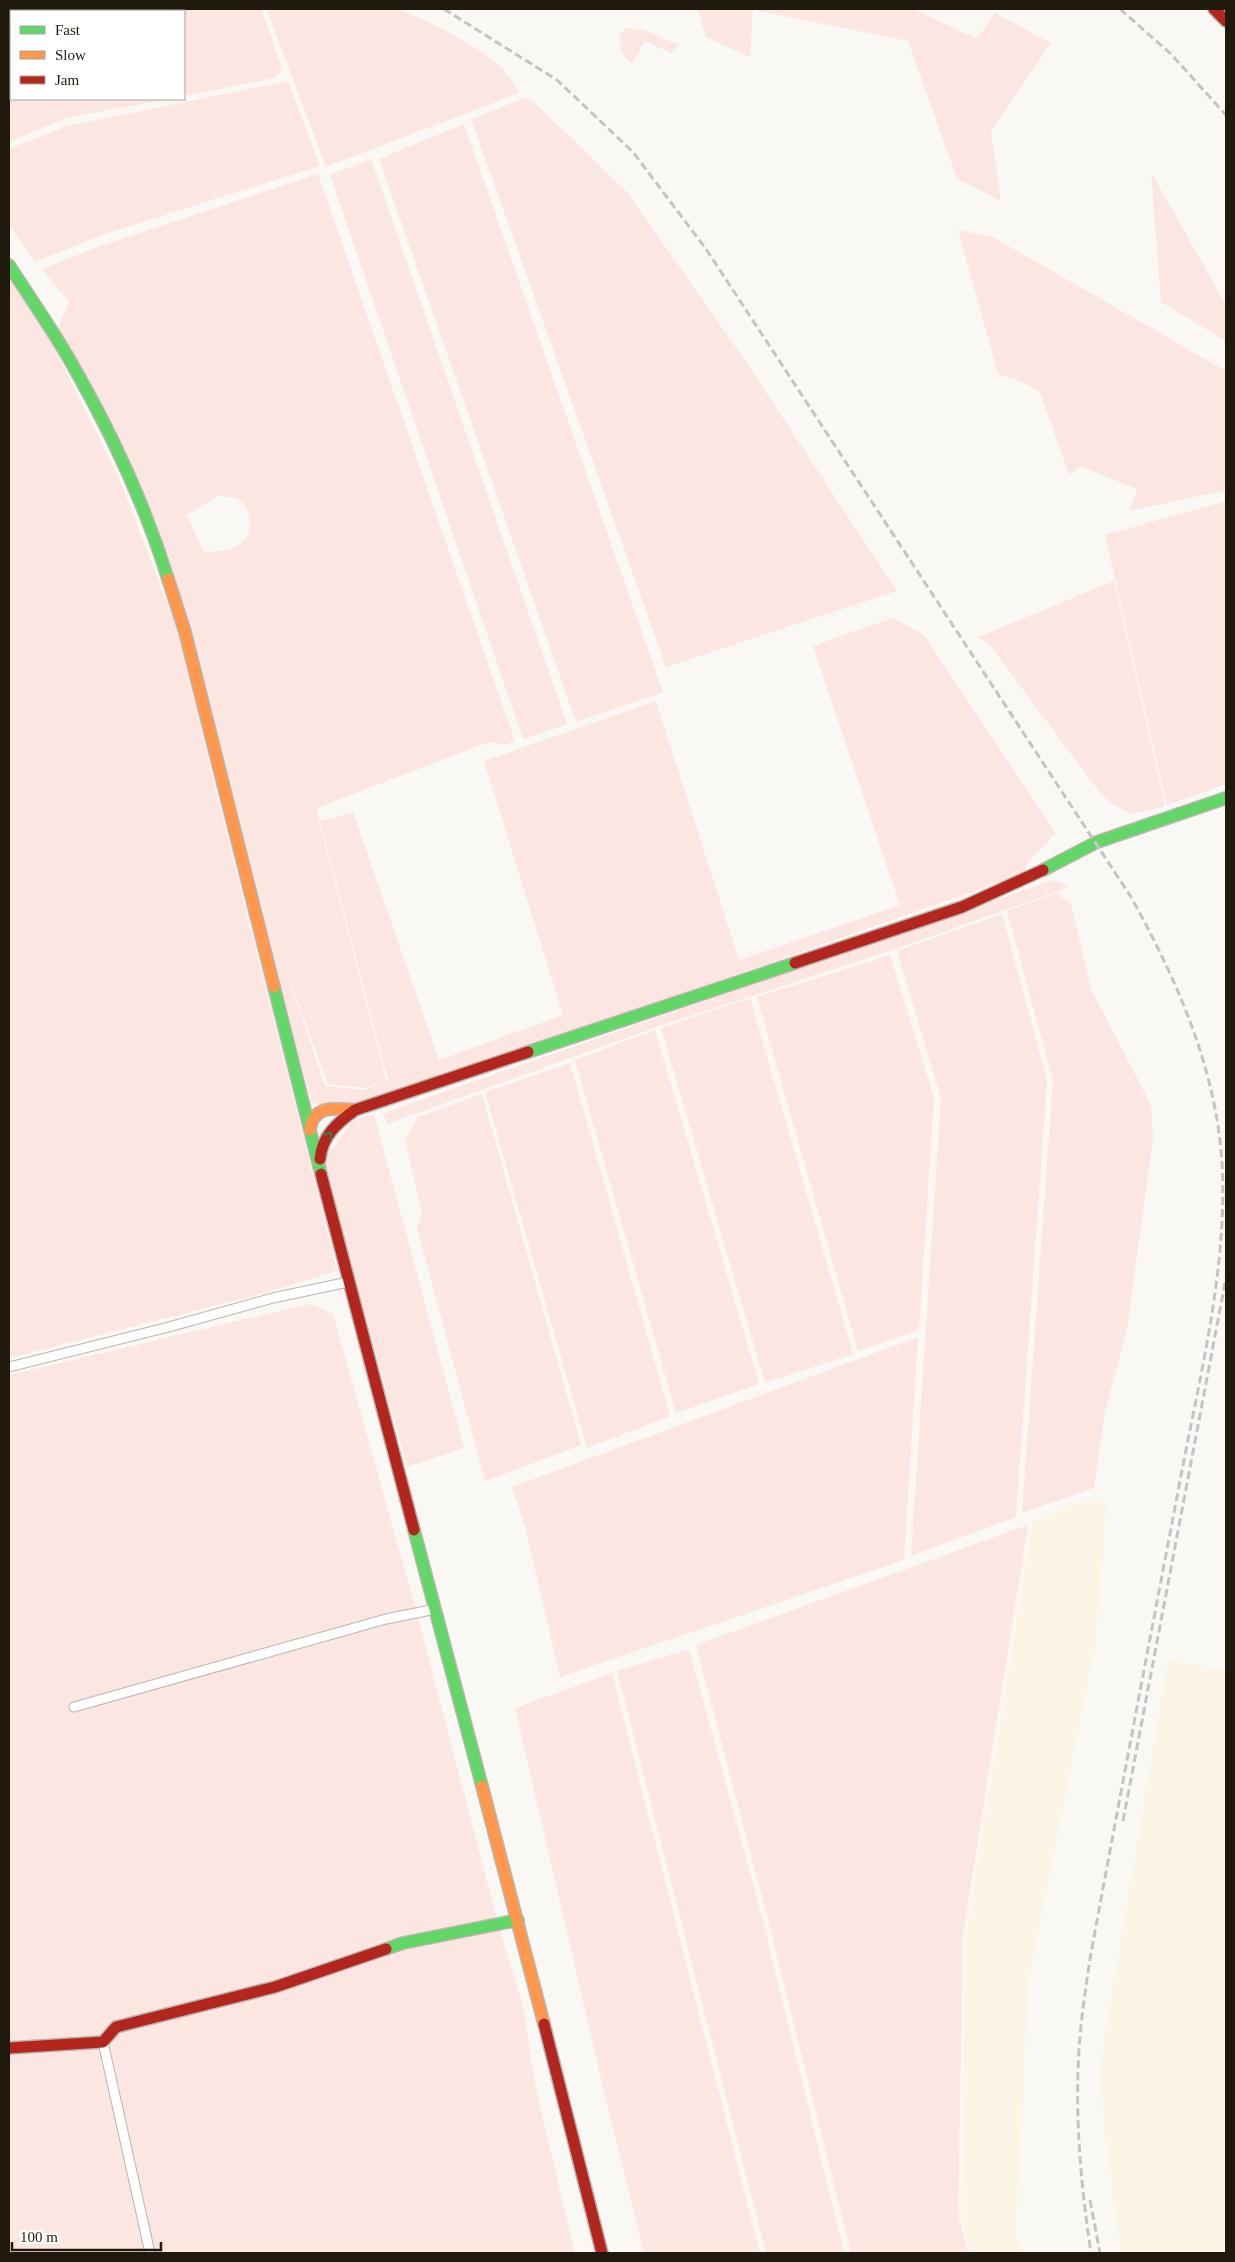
<svg xmlns="http://www.w3.org/2000/svg" width="1235" height="2262" viewBox="0 0 1235 2262" font-family="Georgia,serif">
  <rect width="100%" height="100%" fill="#faf8f5"/>
  <g fill="#fcf4e5">
    <path d="M1079,1502H1107L1096,1641L1029,1980L1016,2236L1022,2253H971L962,2218L966,1938L1033,1522Z"/>
    <path d="M1168,1660L1226,1670V2253H1120L1102,2106L1100,2066Z"/>
  </g>
  <g fill="#fce6e2" fill-rule="evenodd">
    <path d="M9,9H262L282,70L274,78L184,96V11H11V99H168L66,118L9,142Z"/>
    <path d="M269,9H398C426,20 492,52 509,76C513,81 516,87 519,93L326,167L268,13Z"/>
    <path d="M698,9H914L977,39L995,13L1051,43L991,131L1001,201L957,179L908,41L753,10L750,57L706,37Z"/>
    <path d="M625,28L644,30L679,45L671,53L645,41L632,64L622,53L619,36Z"/>
    <path d="M288,81L320,166L105,234L35,262L9,224V149L67,126Z"/>
    <path d="M525,98L533,101L627,192L744,359L897,591L666,667L471,119Z"/>
    <path d="M464,124L663,692L576,722L379,159Z"/>
    <path d="M371,159L567,724L523,739L330,175Z"/>
    <path d="M1151,172L1226,305V341L1161,302Z"/>
    <path d="M318,174L515,741L505,745L489,742L317,808L319,821L386,1080L364,1088L328,1084L285,967L325,1086L364,1090L388,1080L320,821L353,812L439,1060L563,1015L484,761L656,701L739,960L900,905L813,646L892,618L923,634L1056,833L1028,862L1025,873L617,1017L353,1107L312,1103L274,969L284,967H274L229,790L122,451L87,380L58,329L69,302L42,269L103,245ZM220,495C225,497 234,497 239,500C254,509 254,537 237,546C229,550 212,553 203,551L187,515Z"/>
    <path d="M958,230L993,237L1226,371V490L1130,511L1137,489L1080,466L1069,475L1040,392L1020,381L998,374Z"/>
    <path d="M9,272L43,325L121,483L180,636L214,782L337,1271L261,1294L9,1358Z"/>
    <path d="M1226,501V784L1167,805L1105,535Z"/>
    <path d="M1114,581L1165,806L1132,814L1113,804L1098,790L989,644L978,637Z"/>
    <path d="M1053,880L1070,887L890,951L657,1027L387,1124L383,1113Z"/>
    <path d="M1057,893L1071,905L1092,991L1151,1105L1153,1139L1127,1329L1105,1412L1094,1488L1022,1513L1053,1081L1007,911Z"/>
    <path d="M1002,914L1047,1080L1016,1517L911,1556L941,1098L897,951Z"/>
    <path d="M890,955L934,1098L919,1330L858,1351L757,997Z"/>
    <path d="M750,998L853,1354L765,1383L661,1028Z"/>
    <path d="M655,1030L759,1384L676,1413L575,1060Z"/>
    <path d="M570,1063L670,1416L587,1448L485,1092Z"/>
    <path d="M482,1094L581,1445L485,1481L417,1228L422,1212L405,1141L418,1117Z"/>
    <path d="M374,1114L464,1448L407,1467L323,1161L354,1120Z"/>
    <path d="M309,1304L333,1314L416,1610L499,1927L523,2007L536,2089L575,2253H9V1375Z"/>
    <path d="M918,1337L904,1560L560,1677L525,1526L512,1487Z"/>
    <path d="M1028,1525L963,1934L958,2214L968,2253H851L768,1920L696,1645Z"/>
    <path d="M689,1649L762,1917L844,2253H766L617,1671Z"/>
    <path d="M612,1673L760,2253H644L605,2096L515,1708Z"/>
  </g>
  <g fill="none" stroke-linecap="round" stroke-linejoin="round">
    <defs>
      <g id="street">
        <path d="M9,1367L165,1328L273,1298L348,1282"/>
        <path d="M74,1707L386,1619L436,1609"/>
        <path d="M103,2042L150,2253"/>
      </g>
      <g id="fast">
        <path d="M9,265C30,298 53,330 72,364C111,432 145,505 168,579"/>
        <path d="M1043,870L1097,842L1226,798"/>
        <path d="M274,987L321,1174"/>
        <path d="M528,1052L795,963"/>
        <path d="M414,1530L482,1786"/>
        <path d="M386,1949L403,1943L518,1920"/>
      </g>
      <g id="slow">
        <path d="M168,579L185,632L274,987"/>
        <path d="M310,1130C313,1105 335,1108 355,1110"/>
        <path d="M482,1786L544,2024"/>
      </g>
      <g id="jam">
        <path d="M1214,9L1226,21"/>
        <path d="M795,963L962,907L1043,870"/>
        <path d="M320,1159C322,1136 337,1123 355,1110L528,1052"/>
        <path d="M321,1174L414,1530"/>
        <path d="M544,2024L602,2253"/>
        <path d="M9,2048L103,2042L116,2027L275,1987L386,1949"/>
      </g>
    </defs>
    <use href="#street" stroke="#bab6af" stroke-width="11"/>
    <use href="#fast" stroke="#bab6af" stroke-width="14"/>
    <use href="#slow" stroke="#bab6af" stroke-width="14"/>
    <use href="#jam" stroke="#bab6af" stroke-width="14"/>
    <use href="#street" stroke="#fefefe" stroke-width="9"/>
    <use href="#fast" stroke="#63d668" stroke-width="11"/>
    <use href="#slow" stroke="#ff974d" stroke-width="11"/>
    <use href="#jam" stroke="#b3261e" stroke-width="11"/>
    <g stroke="#c5c4c3" stroke-width="3" stroke-dasharray="8 4" stroke-linecap="butt">
      <path d="M444,9L557,80L633,152L706,249L1131,897C1177,980 1216,1068 1222,1163C1228,1268 1199,1379 1180,1481C1150,1638 1120,1796 1091,1953C1085,1992 1079,2031 1078,2071C1076,2132 1082,2193 1091,2253"/>
      <path d="M1120,9L1171,54L1226,115"/>
      <path d="M1123,1821L1226,1278"/>
      <path d="M1090,2200L1100,2253"/>
    </g>
  </g>
  <defs><path id="oneway-chevron" d="M-2-3.5L2.5 0L-2 3.5" fill="none" stroke-width="1.6" stroke-linecap="round" stroke-linejoin="round" transform="scale(1.25)"/></defs>
  <use stroke="#42783a" href="#oneway-chevron" transform="translate(329 1135) rotate(-55)"/>
  <rect width="1235" height="2262" fill="none" stroke="#20190d" stroke-width="20"/>
  <rect x="10" y="10" width="175" height="90" fill="#ffffff" stroke="#a6a39e"/>
  <rect x="20" y="26" width="25" height="8" fill="#63d668" stroke="#a6a39e"/>
  <text x="55" y="35" font-size="15" fill="#20190d">Fast</text>
  <rect x="20" y="51" width="25" height="8" fill="#ff974d" stroke="#a6a39e"/>
  <text x="55" y="60" font-size="15" fill="#20190d">Slow</text>
  <rect x="20" y="76" width="25" height="8" fill="#b3261e" stroke="#a6a39e"/>
  <text x="55" y="85" font-size="15" fill="#20190d">Jam</text>
  <path d="M12 2242v8h149v-8" fill="none" stroke="#20190d" stroke-width="2.5"/>
  <text x="20" y="2242" font-size="15" fill="#20190d" stroke="#ffffff" stroke-width="4" paint-order="stroke">100 m</text>
</svg>
